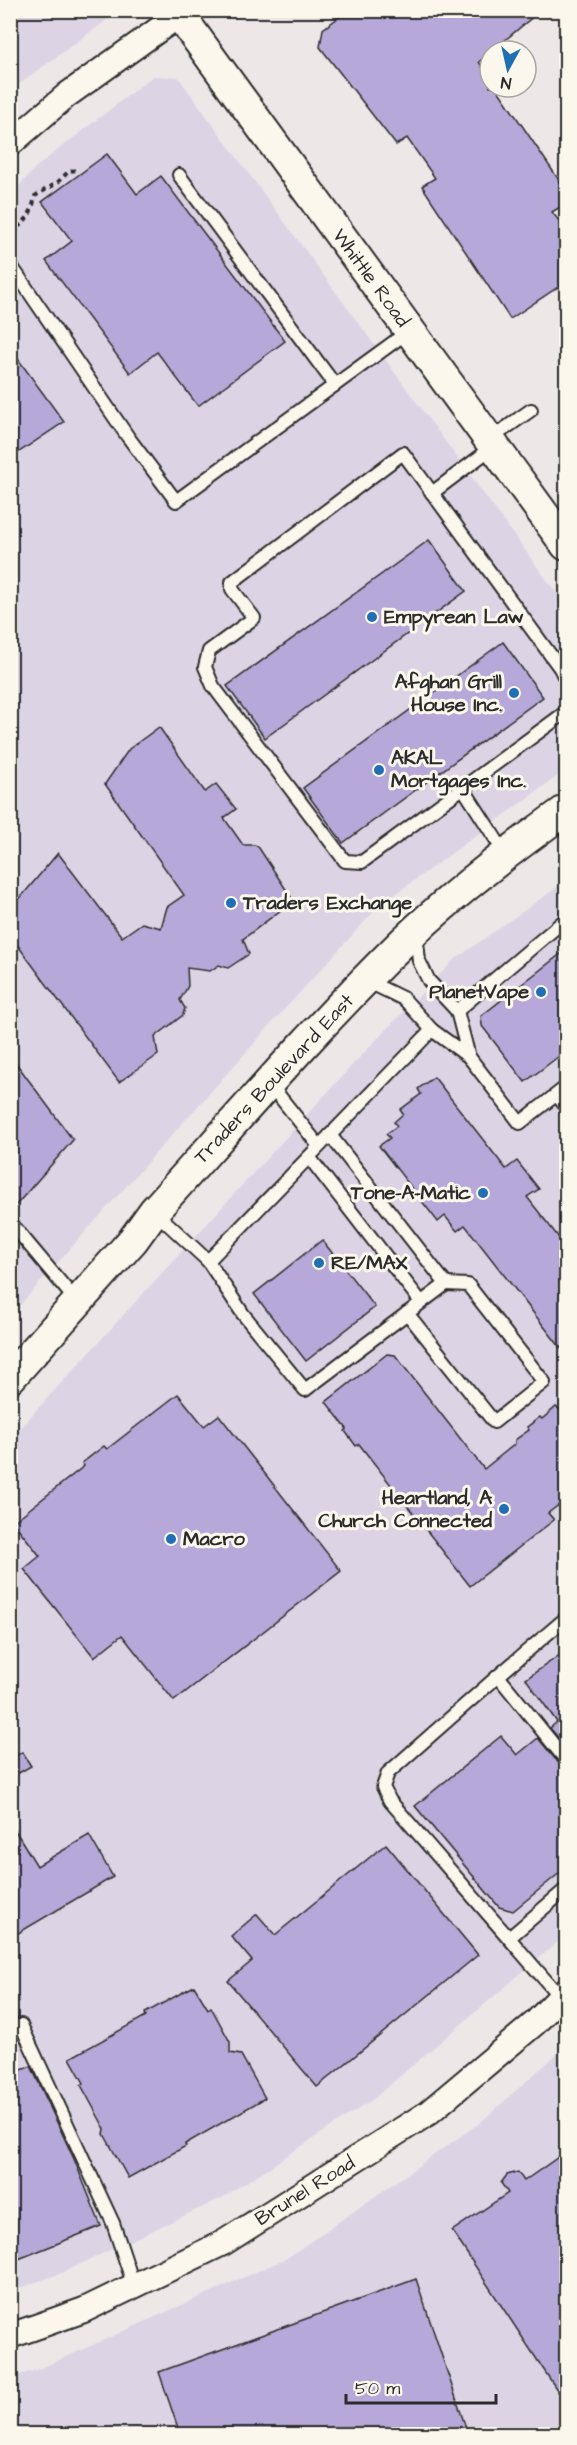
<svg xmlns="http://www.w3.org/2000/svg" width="577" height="2445" viewBox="0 0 577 2445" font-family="'Architects Daughter',sans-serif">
  <rect width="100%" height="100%" fill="#ede7e8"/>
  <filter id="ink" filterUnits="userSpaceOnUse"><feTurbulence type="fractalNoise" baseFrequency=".0167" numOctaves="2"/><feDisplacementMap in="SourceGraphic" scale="12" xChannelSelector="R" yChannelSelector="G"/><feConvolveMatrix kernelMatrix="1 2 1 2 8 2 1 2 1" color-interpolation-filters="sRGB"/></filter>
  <g filter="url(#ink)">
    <g fill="#dcd4e4">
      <path d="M11,10H119V11L11,90Z"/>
      <path d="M153,76L178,77L566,606V770L379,906L281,1013L11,1315V195L36,167Z"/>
      <path d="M566,881V1935L372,2100L222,2198L59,2274L11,2291L10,1439L356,1061L454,960Z"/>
      <path d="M566,2046V2434H11L10,2378L39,2369L287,2258L481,2122Z"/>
    </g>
    <g fill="#b6a9d9" stroke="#2b2b2b" stroke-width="1.5">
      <path d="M349,10H541L479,62L490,78V87H496L567,192V203L552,212L567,231V281L510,319L422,186L435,178L407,138L396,145L320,47L323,29Z"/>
      <path d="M107,154L137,194L161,176L285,341L198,406L157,352L130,373L46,261L72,241L42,202Z"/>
      <path d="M10,348L64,422L10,458Z"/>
      <path d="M429,540L466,591L265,738L227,686Z"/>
      <path d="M503,642L543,697L343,843L303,788Z"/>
      <path d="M159,727L205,792L216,784L236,809L224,818L243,845H255L259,848L291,897V900L290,903L243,939L249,954L228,968L219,965L210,971L187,968L188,986L180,1000L185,1008L183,1015L155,1037L158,1055L119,1082L10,935V910L58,853L122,937L142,923L161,928L167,907L184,895L105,784L129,749Z"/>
      <path d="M567,949V1050L525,1082L482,1026L481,1016Z"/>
      <path d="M10,1055L73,1140L10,1212Z"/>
      <path d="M434,1077L506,1169L517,1161L539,1189L527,1197L567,1248V1356L465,1225L457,1231L445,1216L438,1222L379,1146L390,1138L386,1134L397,1126L394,1122L403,1114L400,1110L421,1094L418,1089Z"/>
      <path d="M322,1240L375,1307L306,1361L254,1294Z"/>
      <path d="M387,1354L395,1355L484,1469L515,1444V1440L529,1430L527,1427L540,1417L542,1419L556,1407L567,1414V1499L548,1513L554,1520L470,1586L359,1444L356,1446L345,1431L347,1429L326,1402Z"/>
      <path d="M178,1394L204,1426L219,1415L341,1571L174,1701L122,1635L94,1657L24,1569L40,1556L13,1522L84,1466L82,1463L104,1446L107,1449Z"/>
      <path d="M567,1650V1748L550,1728L557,1722L526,1679Z"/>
      <path d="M501,1736L517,1755L538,1738L560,1765L567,1768V1867L513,1911L499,1907L415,1806Z"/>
      <path d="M22,1752L31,1766L10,1778V1759Z"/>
      <path d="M10,1822L37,1866L89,1835L113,1877L10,1938Z"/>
      <path d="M386,1844L478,1955L317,2087L228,1981L252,1961L231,1936L257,1914L275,1935Z"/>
      <path d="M194,1986L208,2009L211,2007L230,2042V2053L241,2055L265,2098L185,2144L186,2146L128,2178L104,2134L105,2129L81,2085L84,2083L70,2058L146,2016L145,2013Z"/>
      <path d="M31,2066L74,2159L101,2226L16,2260L10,2247V2075Z"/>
      <path d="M567,2151V2405L452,2231L508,2193L501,2183L507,2175L518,2172L524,2181Z"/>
      <path d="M416,2279L468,2434H180L159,2372Z"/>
    </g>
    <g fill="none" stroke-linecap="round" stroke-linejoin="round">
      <defs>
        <g id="service">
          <path d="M179,175L335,385"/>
          <path d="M10,264L128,437L176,501L409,331"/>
          <path d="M489,440L531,410"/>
          <path d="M432,493L493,447"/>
          <path d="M566,680L560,668L403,453L232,582V589L254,618L209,651L205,667L213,686L345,861L362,862L566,712"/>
          <path d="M463,788L506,855"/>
          <path d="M416,932L419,961L429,981L457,1011"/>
          <path d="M367,981L404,999L432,1030"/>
          <path d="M469,1057L520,1123L566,1087"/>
          <path d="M269,1083L319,1146"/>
          <path d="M557,1095L566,1107"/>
          <path d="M309,1157L421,1302"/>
          <path d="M154,1211L208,1261L432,1030L469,1057L457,1011L566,919"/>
          <path d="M10,1222L77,1302"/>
          <path d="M208,1261L243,1314L305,1390L446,1284L330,1135"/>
          <path d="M407,1313L494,1422L544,1382L468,1285L446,1284"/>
          <path d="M498,1676L566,1618"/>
          <path d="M509,1938L566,1889"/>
          <path d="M560,1997L390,1801L383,1787L388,1773L498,1676L566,1760"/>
          <path d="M10,2030L21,2025L113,2223L134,2286"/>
        </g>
        <g id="minor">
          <path d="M10,144L67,95L186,10"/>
          <path d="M10,2336L84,2310L223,2243L428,2113L535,2023L566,1991"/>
        </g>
        <g id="tertiary">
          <path d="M176,10L566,545"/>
          <path d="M10,1378L133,1240L154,1211C236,1120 316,1027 404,941C454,893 510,850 566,810"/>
        </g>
      </defs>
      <use href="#service" stroke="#2b2b2b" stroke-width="16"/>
      <use href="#minor" stroke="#2b2b2b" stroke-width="28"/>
      <use href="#tertiary" stroke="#2b2b2b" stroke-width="34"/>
      <path stroke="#2b2b2b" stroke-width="4" stroke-dasharray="4.5 4.5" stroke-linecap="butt" d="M10,232C26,223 32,214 35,196L57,183L69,171L79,170"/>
      <use href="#service" stroke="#fbf7ec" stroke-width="12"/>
      <use href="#minor" stroke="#fbf7ec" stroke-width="24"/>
      <use href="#tertiary" stroke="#fbf7ec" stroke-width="30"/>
    </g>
  </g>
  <g fill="#1f6fb2" stroke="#fbf7ec" stroke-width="2">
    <circle cx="372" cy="617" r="6"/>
    <circle cx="514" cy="693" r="6"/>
    <circle cx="379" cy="770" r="6"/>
    <circle cx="231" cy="903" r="6"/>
    <circle cx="541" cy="992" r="6"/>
    <circle cx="483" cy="1193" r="6"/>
    <circle cx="319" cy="1263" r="6"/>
    <circle cx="504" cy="1509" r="6"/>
    <circle cx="171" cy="1539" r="6"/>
  </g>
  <g text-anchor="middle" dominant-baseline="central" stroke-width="6" stroke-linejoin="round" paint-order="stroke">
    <g font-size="20" fill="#2b2b2b" stroke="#fbf7ec">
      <text transform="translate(371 278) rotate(54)">Whittle Road</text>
      <text transform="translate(274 1079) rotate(-47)">Traders Boulevard East</text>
      <text transform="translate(305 2191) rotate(-32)">Brunel Road</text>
    </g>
    <g font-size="20" font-weight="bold" fill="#2b2b2b" stroke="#fbf7ec" text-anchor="start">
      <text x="384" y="617">Empyrean Law</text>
      <text x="502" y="682" text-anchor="end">Afghan Grill<tspan x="502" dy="23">House Inc.</tspan></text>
      <text x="391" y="758">AKAL<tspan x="391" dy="23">Mortgages Inc.</tspan></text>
      <text x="243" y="903">Traders Exchange</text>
      <text x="529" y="992" text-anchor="end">PlanetVape</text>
      <text x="471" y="1193" text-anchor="end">Tone-A-Matic</text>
      <text x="331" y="1263">RE/MAX</text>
      <text x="492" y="1498" text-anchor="end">Heartland, A<tspan x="492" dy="23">Church Connected</tspan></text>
      <text x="183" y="1539">Macro</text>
    </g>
  </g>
  <rect width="577" height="2445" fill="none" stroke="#fbf7ec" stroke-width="36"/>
  <rect x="18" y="18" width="541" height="2409" fill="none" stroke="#2b2b2b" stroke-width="2" filter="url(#ink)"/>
  <g transform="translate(508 69) rotate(188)"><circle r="28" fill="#fbf7ec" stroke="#a8a59f" stroke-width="1.5"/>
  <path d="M0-4.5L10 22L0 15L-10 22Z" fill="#1f6fb2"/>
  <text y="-9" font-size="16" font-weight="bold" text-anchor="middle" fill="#2b2b2b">N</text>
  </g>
  <path d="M346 2394v9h150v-9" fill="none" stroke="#2b2b2b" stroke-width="3"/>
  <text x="355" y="2394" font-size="18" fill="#2b2b2b" stroke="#fbf7ec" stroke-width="4.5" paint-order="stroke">50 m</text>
</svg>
